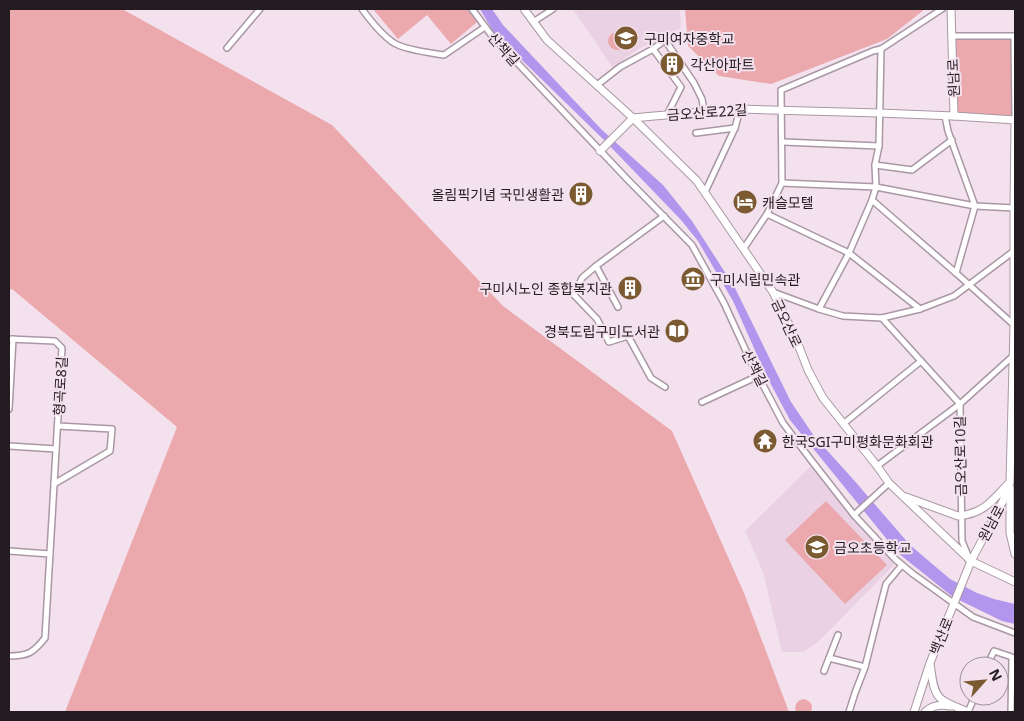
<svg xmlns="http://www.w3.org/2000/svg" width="1024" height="721" viewBox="0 0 1024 721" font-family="'Noto Sans','Noto Sans KR',sans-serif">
  <rect width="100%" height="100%" fill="#f4e1ee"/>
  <g fill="#ead1e3">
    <path d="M573,9H680L681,28L638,49L613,68Z"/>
    <path d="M812,465L897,562L818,642L803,652H782L763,572L745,531Z"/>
  </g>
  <g fill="#eba8ad">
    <path d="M9,9H122L332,125L503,306L672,431L744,593L789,712H65L177,427L12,289L9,290Z"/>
    <path d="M373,9H467L477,22L451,44L427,15L398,39Z"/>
    <path d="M685,9H925L887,39L771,84L719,76L688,46Z"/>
    <circle cx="617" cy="41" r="9"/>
    <path d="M952,36H1014L1015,120L954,116Z"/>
    <path d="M826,501L887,565L845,604L785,540Z"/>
    <path d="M803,699C810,700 814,705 811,712H796C794,706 796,701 803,699Z"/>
  </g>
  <path fill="#b295ec" d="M480,9H492L503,25L602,130L663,185L692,221L735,288L791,402L814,436L852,478L910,545L950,579L977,593L994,599L1015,604V624L1002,621L953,597L898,553L790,420L766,375L733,301L698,241L681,220L605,141L494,33Z"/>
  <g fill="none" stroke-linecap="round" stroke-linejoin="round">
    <defs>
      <g id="street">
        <path d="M362,9C370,20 383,36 394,43C405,50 431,53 444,55L485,27"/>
        <path d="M472,9L492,36L542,89L628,180L692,245L724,303L752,364L783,423L811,460L854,515L895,559L913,574L973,617L1015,633"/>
        <path d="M533,22L553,9"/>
        <path d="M952,36H1014L1015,116"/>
        <path d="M227,48L260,9"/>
        <path d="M653,49L681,87L667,115"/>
        <path d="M597,85L620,67L653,49L665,40L694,83L702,99L704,111"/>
        <path d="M945,116L948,131L975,206L956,273L1014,325"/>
        <path d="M696,133L735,128"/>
        <path d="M783,142L879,146"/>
        <path d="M875,165L912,170L952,140"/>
        <path d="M782,183L876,187L975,206L1014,208"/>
        <path d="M705,192L735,128L740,109"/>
        <path d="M872,200L956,273"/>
        <path d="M767,214L849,253L920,309"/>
        <path d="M664,216L596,266L582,278L574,295L597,319L609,342L628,336L651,378L665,387"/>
        <path d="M744,248L767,214L782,183L781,90L873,51L881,49L942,9"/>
        <path d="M596,266L618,307"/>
        <path d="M773,292L819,309L843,316L882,318L920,309L954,296L1014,251"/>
        <path d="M819,309L849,253L872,200L876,187L875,165L879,146L881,49"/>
        <path d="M882,318L960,404L962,541L969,558"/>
        <path d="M9,339L55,341L62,348L45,638C33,653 28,656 9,656"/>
        <path d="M702,402L758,376"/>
        <path d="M9,409L13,339"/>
        <path d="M843,424L921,361"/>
        <path d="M9,446L56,449"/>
        <path d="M877,466L960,404L1013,356"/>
        <path d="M54,484L110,451L112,429L58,426"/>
        <path d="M854,515L889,483"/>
        <path d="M9,551L50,554"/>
        <path d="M829,658L865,667"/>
        <path d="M987,666L994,651L1012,657L1011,712"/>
        <path d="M824,671L838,635"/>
        <path d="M849,712L855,693L865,667L886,584L902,565"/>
        <path d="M968,712L975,696"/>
      </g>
      <g id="secondary">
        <path d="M524,9L547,40L633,118L697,181L773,292L796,339L808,370L823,398L877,466L889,483L971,561L1015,582"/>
        <path d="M951,9L954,116L1015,120"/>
        <path d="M600,151L633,118L654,116L740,109L879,113L954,116"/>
        <path d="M1010,488V533L1015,554"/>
        <path d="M906,497L958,516C983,514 992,501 1008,484"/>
        <path d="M930,664C932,674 932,690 940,698C946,704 960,708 968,712"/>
        <path d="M914,712L930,663L971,561L1003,501L1010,482L1014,325V208L1015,123"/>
        <path d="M925,712C932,705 940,704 950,706"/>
      </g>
    </defs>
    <use href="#street" stroke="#a998a4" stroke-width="8"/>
    <use href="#secondary" stroke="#a998a4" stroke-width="9"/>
    <use href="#street" stroke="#fff" stroke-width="5"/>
    <use href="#secondary" stroke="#fff" stroke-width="7"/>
  </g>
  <defs>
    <symbol id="school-disc" viewBox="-11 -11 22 22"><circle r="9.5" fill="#7c5a31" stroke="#f4e1ee"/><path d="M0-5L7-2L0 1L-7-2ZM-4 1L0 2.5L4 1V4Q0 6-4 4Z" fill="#fff"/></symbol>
    <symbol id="building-disc" viewBox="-11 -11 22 22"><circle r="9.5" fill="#7c5a31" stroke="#f4e1ee"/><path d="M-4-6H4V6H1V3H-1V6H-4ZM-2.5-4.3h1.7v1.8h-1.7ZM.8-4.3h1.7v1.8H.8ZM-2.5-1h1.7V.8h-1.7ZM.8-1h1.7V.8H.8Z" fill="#fff"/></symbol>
    <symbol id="hotel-disc" viewBox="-11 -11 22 22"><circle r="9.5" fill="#7c5a31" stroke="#f4e1ee"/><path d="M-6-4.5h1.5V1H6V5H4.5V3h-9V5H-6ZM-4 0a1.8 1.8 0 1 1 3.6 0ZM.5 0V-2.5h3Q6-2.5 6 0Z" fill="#fff"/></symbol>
    <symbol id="museum-disc" viewBox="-11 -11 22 22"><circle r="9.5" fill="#7c5a31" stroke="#f4e1ee"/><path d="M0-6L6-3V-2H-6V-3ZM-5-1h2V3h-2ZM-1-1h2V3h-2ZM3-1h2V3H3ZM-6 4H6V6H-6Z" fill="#fff"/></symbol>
    <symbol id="library-disc" viewBox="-11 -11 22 22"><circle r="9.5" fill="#7c5a31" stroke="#f4e1ee"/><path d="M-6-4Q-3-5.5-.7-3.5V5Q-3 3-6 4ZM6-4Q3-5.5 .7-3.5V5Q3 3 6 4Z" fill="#fff"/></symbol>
    <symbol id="temple-disc" viewBox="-11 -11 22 22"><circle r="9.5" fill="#7c5a31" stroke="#f4e1ee"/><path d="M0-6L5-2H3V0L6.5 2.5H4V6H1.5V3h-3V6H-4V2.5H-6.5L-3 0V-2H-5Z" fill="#fff"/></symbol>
  </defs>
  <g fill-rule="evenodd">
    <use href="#school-disc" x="612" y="24" width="28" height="28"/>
    <use href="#building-disc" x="658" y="50" width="28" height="28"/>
    <use href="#building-disc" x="567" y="180" width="28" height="28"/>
    <use href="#hotel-disc" x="731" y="188" width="28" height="28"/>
    <use href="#museum-disc" x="679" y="265" width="28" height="28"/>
    <use href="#building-disc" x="616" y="274" width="28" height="28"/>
    <use href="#library-disc" x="663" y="317" width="28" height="28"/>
    <use href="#temple-disc" x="751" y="427" width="28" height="28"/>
    <use href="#school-disc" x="803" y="533" width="28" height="28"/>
  </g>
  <g text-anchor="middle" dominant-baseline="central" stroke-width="4" stroke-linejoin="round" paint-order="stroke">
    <g font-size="14" fill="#221b20" stroke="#f4e1ee" text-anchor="start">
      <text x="644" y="38">구미여자중학교</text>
      <text x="690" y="64">각산아파트</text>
      <text x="564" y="194" text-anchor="end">올림픽기념 국민생활관</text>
      <text x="762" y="202">캐슬모텔</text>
      <text x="710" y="279">구미시립민속관</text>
      <text x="612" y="288" text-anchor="end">구미시노인 종합복지관</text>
      <text x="660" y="331" text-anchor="end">경북도립구미도서관</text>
      <text x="782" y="441">한국SGI구미평화문화회관</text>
      <text x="834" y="547">금오초등학교</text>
    </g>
    <g font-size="14" fill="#221b20" stroke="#f4e1ee">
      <text transform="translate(504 49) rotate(48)">산책길</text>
      <text transform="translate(953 78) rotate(-92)">원남로</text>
      <text transform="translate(707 112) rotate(-4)">금오산로22길</text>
      <text transform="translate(787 323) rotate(65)">금오산로</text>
      <text transform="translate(755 368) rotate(63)">산책길</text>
      <text transform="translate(60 386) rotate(-87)">형곡로8길</text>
      <text transform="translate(960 456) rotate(-91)">금오산로10길</text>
      <text transform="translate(991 523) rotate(-62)">원남로</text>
      <text transform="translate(941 636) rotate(-68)">백산로</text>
    </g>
  </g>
  <rect width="1024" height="721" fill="none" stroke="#221b20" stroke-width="20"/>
  <g transform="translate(984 681) rotate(63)"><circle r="24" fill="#f4e1ee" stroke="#a0929c"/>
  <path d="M0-4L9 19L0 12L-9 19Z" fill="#7c5a31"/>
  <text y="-8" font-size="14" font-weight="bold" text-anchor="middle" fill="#221b20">N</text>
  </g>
</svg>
